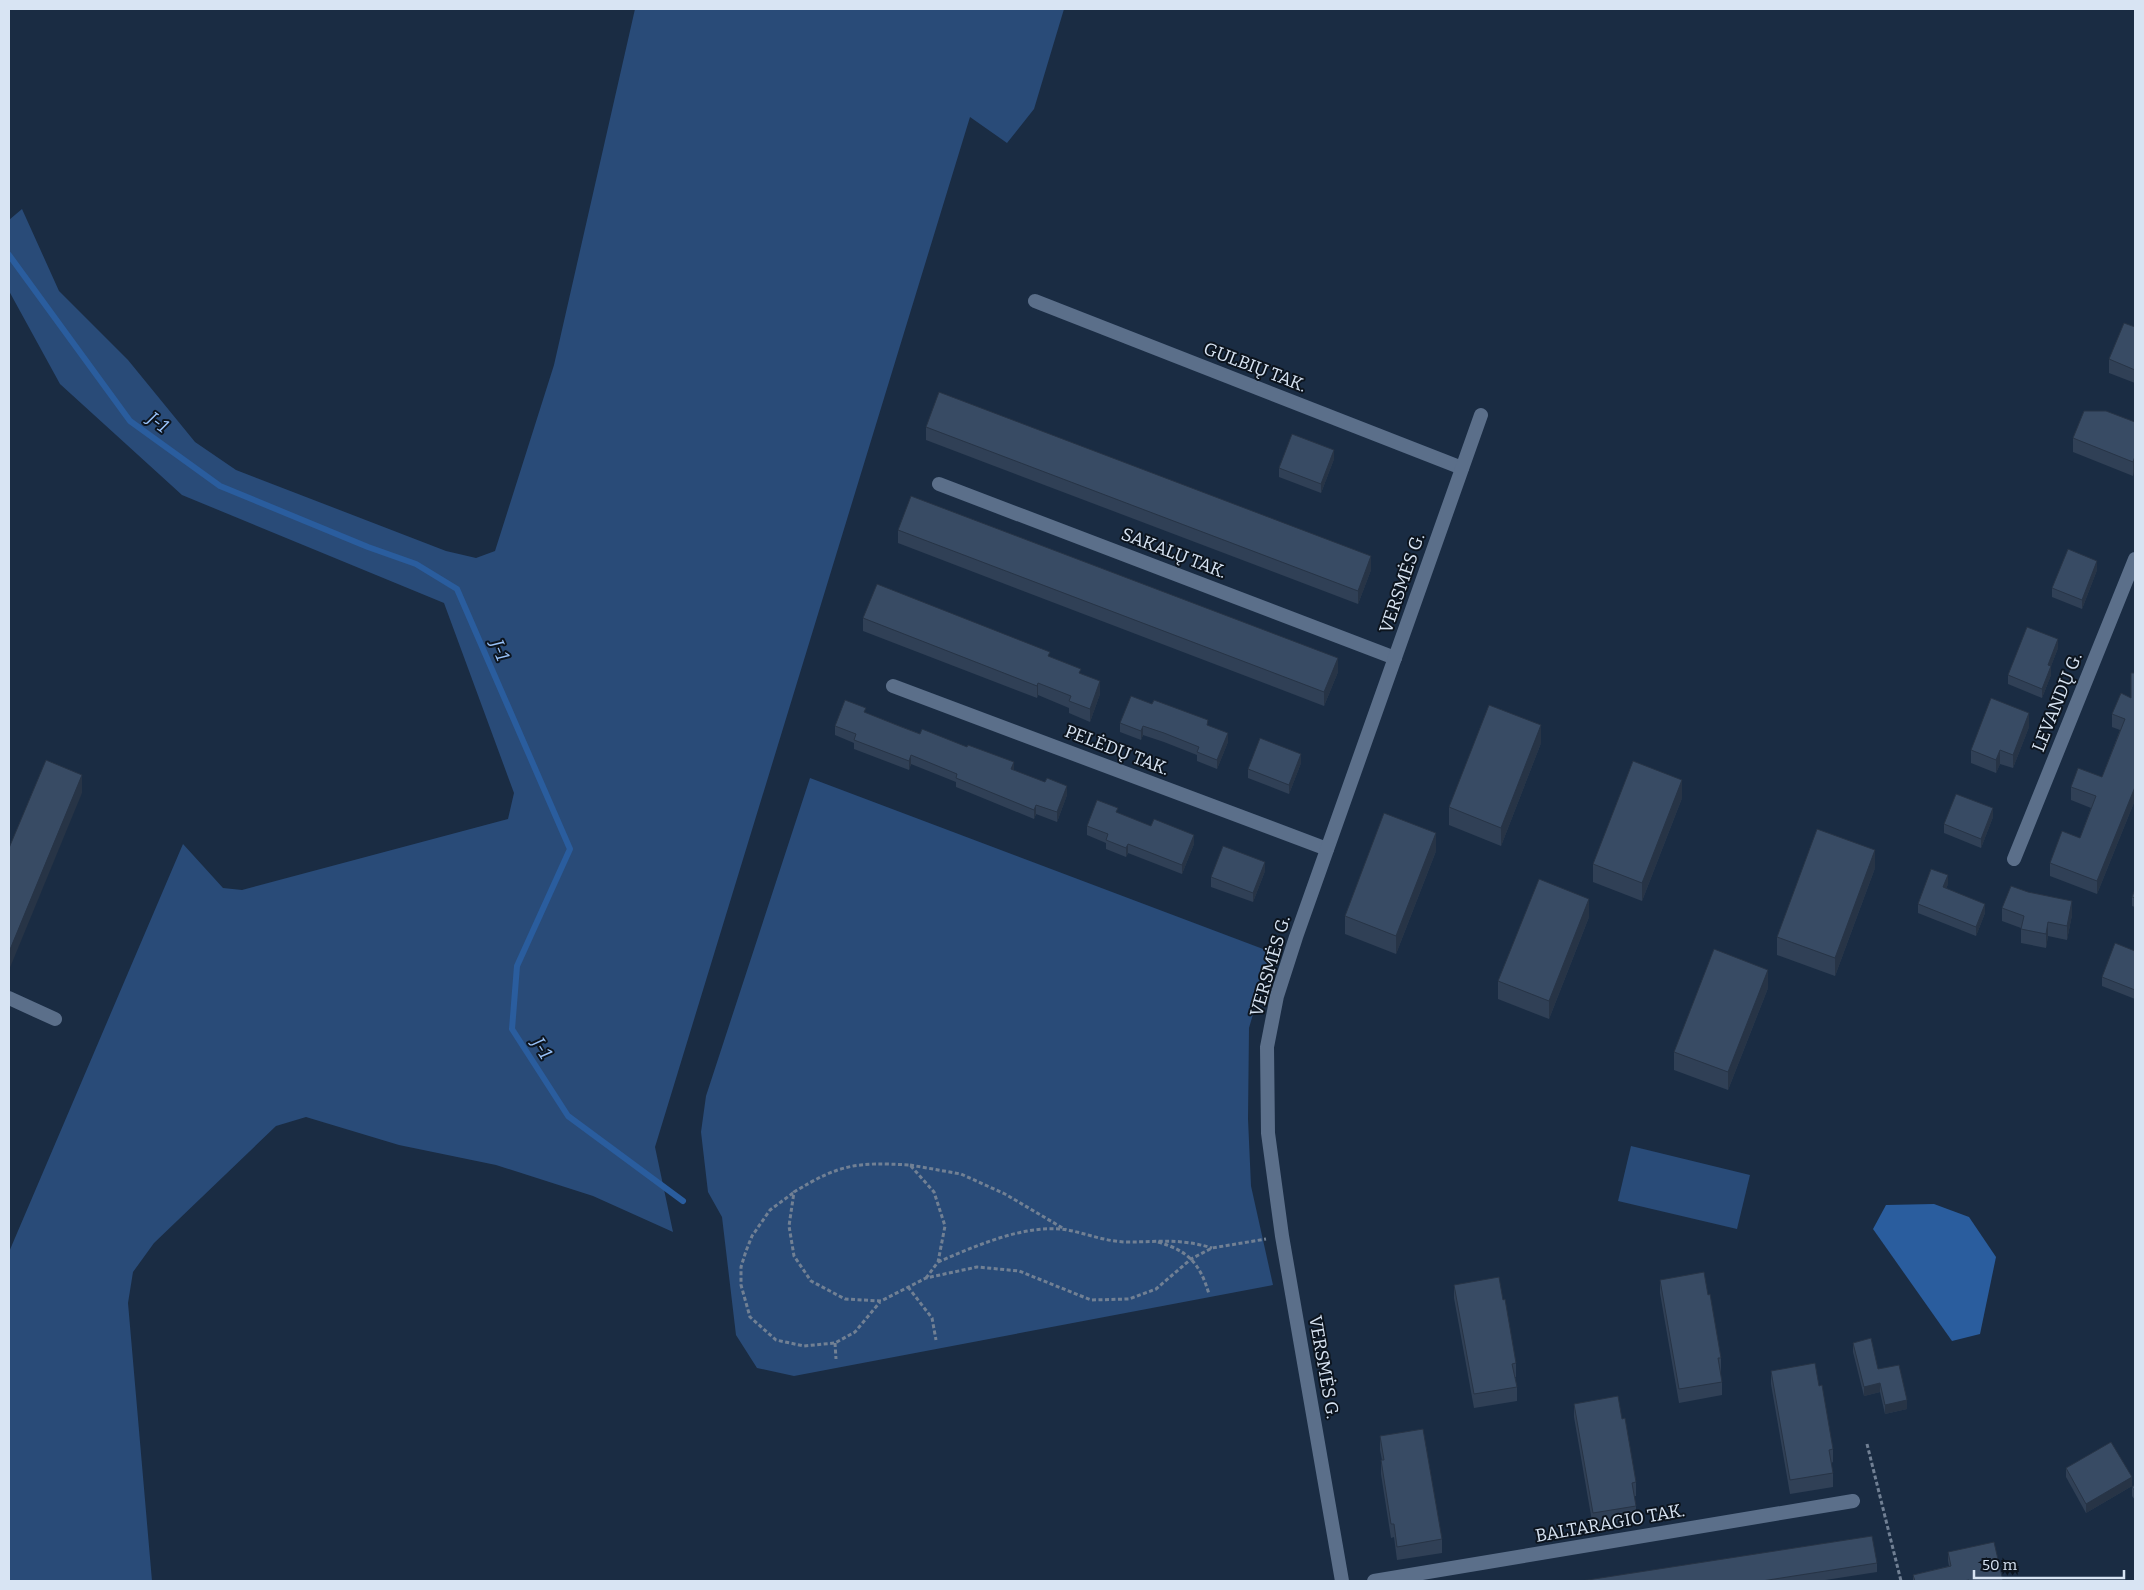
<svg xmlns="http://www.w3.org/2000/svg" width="2144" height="1590" viewBox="0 0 2144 1590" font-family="Bitter,serif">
  <rect width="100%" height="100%" fill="#1a2c43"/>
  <g fill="#294b78">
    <path d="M635,9H1064L1034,109L1007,143L970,117L655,1147L673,1232L593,1196L496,1165L399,1145L306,1117L276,1126L154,1243L133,1272L128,1303L152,1581H9V1252L183,844L223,888L242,890L508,819L514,793L444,603L182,495L60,384L9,291V220L22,209L59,291L128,360L195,442L236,470L446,551L476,558L495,551L554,365Z"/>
    <path d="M810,778L1271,952L1249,1028L1248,1119L1251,1186L1273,1285L794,1376L757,1368L736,1335L722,1217L708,1192L701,1132L706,1096Z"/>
    <path d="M1631,1146L1750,1175L1737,1229L1618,1201Z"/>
  </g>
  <path fill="#2a5d9e" d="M1934,1204L1969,1217L1996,1257L1980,1334L1952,1341L1873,1229L1886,1205Z"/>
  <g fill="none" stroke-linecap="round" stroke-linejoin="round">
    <path stroke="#2a5d9e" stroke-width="6" d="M9,255L130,421L220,486L368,547L416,564L457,589L570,849L517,966L512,1029L568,1116L683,1201"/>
    <g stroke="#718094" stroke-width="3" stroke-dasharray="4 2.5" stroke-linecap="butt">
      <path d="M910,1165L961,1174L1005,1194L1066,1230"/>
      <path d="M793,1193L770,1210L752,1236L746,1251L741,1267V1285L750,1317L776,1340L804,1346L835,1343L855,1332L880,1302"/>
      <path d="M1158,1242C1189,1251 1200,1264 1209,1294"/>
      <path d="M938,1262C976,1246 1026,1223 1068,1230C1088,1234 1107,1242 1128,1242C1161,1242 1179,1238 1212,1248"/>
      <path d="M926,1278L938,1262L945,1226L934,1192L910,1165C856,1162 840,1164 794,1192L789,1226L794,1256L811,1281L845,1299L881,1301L926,1278L977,1267L1019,1271L1091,1300L1129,1299L1156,1289L1191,1259L1212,1248L1266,1239"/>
      <path d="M908,1287L932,1318L936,1340"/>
      <path d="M835,1343L836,1359"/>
      <path d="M1867,1444L1901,1581"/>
    </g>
    <g stroke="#5b6f8a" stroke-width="14">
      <path d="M1035,301L1462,468"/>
      <path d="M939,484L1395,658"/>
      <path d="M893,686L1327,849"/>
      <path d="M2014,859L2135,559"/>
      <path d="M9,998L55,1019"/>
      <path d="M1342,1581L1282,1236L1268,1133L1267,1047L1277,996L1296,937L1481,415"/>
      <path d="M1374,1581L1853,1501"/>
    </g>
  </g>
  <g fill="#304056">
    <path d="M2135,327V383L2109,373V359Z"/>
    <path d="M2135,422L2133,476L2073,452V438Z"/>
    <path d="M926,427L1371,570L1358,604L926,440Z"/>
    <path d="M1334,459L1321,493L1279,477V468Z"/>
    <path d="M898,530L1338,672L1324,706L898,543Z"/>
    <path d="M2097,570L2082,609L2052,597V588Z"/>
    <path d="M863,618L1050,657L1081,674L1100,694L1090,722L1069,713V708L1038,695L1037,698L863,631Z"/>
    <path d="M2058,648L2051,666V675L2042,698L2008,684V675Z"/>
    <path d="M2135,673V800L2097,894L2050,876V863L2080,838L2091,808L2071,800V787L2102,777L2120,730L2112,727V714L2131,698Z"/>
    <path d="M866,713L1014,770L1067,795L1057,822L1036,814L1034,819L956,787V782L911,764L909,770L854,749V743L835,735V726Z"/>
    <path d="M1120,723L1208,725L1228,742L1217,769L1197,761V755L1164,742L1143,735L1141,740L1120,732Z"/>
    <path d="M2029,727L2013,768L2000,764L1996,773L1971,763V750Z"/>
    <path d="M1541,743L1501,846L1449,825V807Z"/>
    <path d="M1301,763L1289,794L1248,778V769Z"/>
    <path d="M1682,798L1642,901L1593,882V864Z"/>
    <path d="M1118,813L1194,844L1182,874L1128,853L1126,857L1106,849V843L1087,835V826Z"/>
    <path d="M1993,817L1981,848L1944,833V824Z"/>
    <path d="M1436,851L1396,954L1345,934V916Z"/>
    <path d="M1875,868L1835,976L1777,955V937Z"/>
    <path d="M1265,871L1253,902L1211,887V877Z"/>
    <path d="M1948,884L1946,889L1985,913L1976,936L1918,913V904Z"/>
    <path d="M2135,889V907L2132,906V897Z"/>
    <path d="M2002,908L2072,915L2067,940L2048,936L2046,948L2021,943V928L2002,921Z"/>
    <path d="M1589,917L1549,1019L1498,999V981Z"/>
    <path d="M2135,951V999L2102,986V977Z"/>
    <path d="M1768,988L1728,1090L1674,1070V1052Z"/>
    <path d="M1660,1280L1708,1295L1721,1358V1371L1720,1372L1722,1382V1395L1679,1403L1660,1293Z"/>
    <path d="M1454,1285L1503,1300L1516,1363V1377H1515L1517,1387V1401L1474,1408L1454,1298Z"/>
    <path d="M1853,1343L1878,1369L1907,1409L1885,1414L1880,1392L1864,1396L1853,1352Z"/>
    <path d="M1771,1371L1819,1386L1833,1449V1462L1831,1463L1833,1473V1487L1790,1494L1771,1384Z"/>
    <path d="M1574,1404L1622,1419L1636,1482V1496H1634L1636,1506V1520L1593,1527L1574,1417Z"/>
    <path d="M1380,1436L1442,1539V1553L1397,1560L1394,1537L1391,1538L1381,1474V1460H1382L1380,1450Z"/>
    <path d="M2066,1468L2132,1486L2086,1513L2066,1477Z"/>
    <path d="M2135,1485V1500L2132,1496V1487Z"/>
    <path d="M1948,1552L2003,1581H1913V1575L1949,1566L1948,1561Z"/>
    <path d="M1877,1563V1572L1819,1581H1581Z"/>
  </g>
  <g fill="#273446">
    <path d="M1334,450V459L1321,493V484Z"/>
    <path d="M2135,456V469L2133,476V462Z"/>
    <path d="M1371,556V570L1358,604V591Z"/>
    <path d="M2097,561V570L2082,609V600Z"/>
    <path d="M2058,639V648L2048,674V665Z"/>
    <path d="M1338,658V672L1324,706V692Z"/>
    <path d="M2051,666V675L2042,698V689Z"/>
    <path d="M1100,681V694L1090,722V709Z"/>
    <path d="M1038,683V695L1037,698V686Z"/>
    <path d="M2029,713V727L2013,768V755Z"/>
    <path d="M1541,725V743L1501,846V828Z"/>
    <path d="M1143,726V735L1141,740V731Z"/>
    <path d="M1228,733V742L1217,769V760Z"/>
    <path d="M2000,750V764L1996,773V760Z"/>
    <path d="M1301,754V763L1289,794V785Z"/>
    <path d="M911,755V764L909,770V761Z"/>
    <path d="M1014,762V771L1011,769Z"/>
    <path d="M82,775V793L9,970V952Z"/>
    <path d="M1682,780V798L1642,901V883Z"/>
    <path d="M1067,786V795L1057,822V812Z"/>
    <path d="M2135,787V800L2097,894V881Z"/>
    <path d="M1036,805V814L1034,819V810Z"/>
    <path d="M1993,808V817L1981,848V839Z"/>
    <path d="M1436,833V851L1396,954V936Z"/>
    <path d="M1194,835V844L1182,874V865Z"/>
    <path d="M1128,844V853L1126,857V848Z"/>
    <path d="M1875,850V868L1835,976V958Z"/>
    <path d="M1265,862V871L1253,902V893Z"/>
    <path d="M1948,875V884L1943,896V887Z"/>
    <path d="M1589,899V917L1549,1019V1001Z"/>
    <path d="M2072,901V915L2067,940V926Z"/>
    <path d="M1985,904V913L1976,936V927Z"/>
    <path d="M2048,922V936L2046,948V934Z"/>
    <path d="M1768,970V988L1728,1090V1072Z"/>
    <path d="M1880,1383V1392L1864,1396V1387Z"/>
    <path d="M1907,1400V1409L1885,1414V1405Z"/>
    <path d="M2132,1477V1486L2086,1513V1504Z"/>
  </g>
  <g fill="#384b64" stroke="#273446">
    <path d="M2124,323L2135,327V370L2109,359Z"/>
    <path d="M939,392L1371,556L1358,591L926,427Z"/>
    <path d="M2084,411H2106L2135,422V456L2133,462L2073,438Z"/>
    <path d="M1292,434L1334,450L1321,484L1279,468Z"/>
    <path d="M911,496L1338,658L1324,692L898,530Z"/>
    <path d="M2068,549L2097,561L2082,600L2052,588Z"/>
    <path d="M877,584L1050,652L1048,656L1081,669L1079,673L1100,681L1090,709L1069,701L1071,696L1038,683L1037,686L863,618Z"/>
    <path d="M2027,627L2058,639L2048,665L2051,666L2042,689L2008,675Z"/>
    <path d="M2131,673H2135V787L2097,881L2050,863L2062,831L2080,838L2096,796L2071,787L2078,768L2102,777L2125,719L2112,714L2121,693L2131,698Z"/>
    <path d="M1131,696L1152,704L1154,700L1208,720L1207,725L1228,733L1217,760L1197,752L1199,747L1164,733L1143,726L1141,731L1120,723Z"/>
    <path d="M1991,698L2029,713L2013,755L2000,750L1996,760L1971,750Z"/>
    <path d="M845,700L866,708L864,712L899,726L920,734L922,729L967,747L968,745L1014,762L1011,769L1045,782L1047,778L1067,786L1057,812L1036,805L1034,810L956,778L957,774L911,755L909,761L854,740L856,734L835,726Z"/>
    <path d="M1489,705L1541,725L1501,828L1449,807Z"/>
    <path d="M1260,738L1301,754L1289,785L1248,769Z"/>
    <path d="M46,760L82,775L9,952V848Z"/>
    <path d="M1633,761L1682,780L1642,883L1593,864Z"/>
    <path d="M1956,794L1993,808L1981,839L1944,824Z"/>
    <path d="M1097,800L1118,808L1116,812L1151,826L1154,819L1194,835L1182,865L1128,844L1126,848L1106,840L1108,834L1087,826Z"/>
    <path d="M1384,813L1436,833L1396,936L1345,916Z"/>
    <path d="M1817,829L1875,850L1835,958L1777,937Z"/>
    <path d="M1223,846L1265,862L1253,893L1211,877Z"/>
    <path d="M1931,869L1948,875L1943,887L1985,904L1976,927L1918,904Z"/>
    <path d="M1539,879L1589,899L1549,1001L1498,981Z"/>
    <path d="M2011,886L2028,892L2072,901L2067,926L2048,922L2046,934L2021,929L2024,916L2002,908Z"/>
    <path d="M2135,889V898L2132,897Z"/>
    <path d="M2115,943L2135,951V990L2102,977Z"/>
    <path d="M1714,949L1768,970L1728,1072L1674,1052Z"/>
    <path d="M1704,1272L1708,1295L1710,1294L1721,1358H1718L1722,1382L1679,1389L1660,1280Z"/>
    <path d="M1499,1277L1503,1300L1505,1299L1516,1363L1512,1364L1517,1387L1474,1394L1454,1285Z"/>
    <path d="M1871,1338L1878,1369L1899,1365L1907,1400L1885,1405L1880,1383L1864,1387L1853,1343Z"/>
    <path d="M1815,1363L1819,1386L1822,1385L1833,1449L1829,1450L1833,1473L1790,1480L1771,1371Z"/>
    <path d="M1618,1396L1622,1419L1625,1418L1636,1482L1632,1483L1636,1506L1593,1513L1574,1404Z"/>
    <path d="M1423,1429L1442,1539L1397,1547L1394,1524H1391L1381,1460H1384L1380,1436Z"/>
    <path d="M2111,1442L2132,1477L2086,1504L2066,1468Z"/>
    <path d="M2135,1485V1491L2132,1487Z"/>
    <path d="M1872,1536L1877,1563L1762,1581H1581Z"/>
    <path d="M1994,1542L2003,1581H1969V1580L1963,1581H1915L1913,1575L1951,1566L1948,1552Z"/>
  </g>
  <g text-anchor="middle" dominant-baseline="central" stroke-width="4" stroke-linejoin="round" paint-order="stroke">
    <g font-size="18" fill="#d8e4f3" stroke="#0c141e">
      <text transform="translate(1255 367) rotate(21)">GULBIŲ TAK.</text>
      <text transform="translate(1174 553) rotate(21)">SAKALŲ TAK.</text>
      <text transform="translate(1402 583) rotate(-71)">VERSMĖS G.</text>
      <text transform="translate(2057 702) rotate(-68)">LEVANDŲ G.</text>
      <text transform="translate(1117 750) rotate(21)">PELĖDŲ TAK.</text>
      <text transform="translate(1270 966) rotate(-74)">VERSMĖS G.</text>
      <text transform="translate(1324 1367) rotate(80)">VERSMĖS G.</text>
      <text transform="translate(1610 1523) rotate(-10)">BALTARAGIO TAK.</text>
    </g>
    <g font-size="19" font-style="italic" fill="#9ac3fa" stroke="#0c141e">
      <text transform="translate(158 422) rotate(36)">J-1</text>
      <text transform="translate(500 650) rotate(67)">J-1</text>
      <text transform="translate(542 1048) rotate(57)">J-1</text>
    </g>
  </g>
  <rect width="2144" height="1590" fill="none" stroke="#d8e4f3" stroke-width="20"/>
  <path d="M1974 1570v8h150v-8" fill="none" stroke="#d8e4f3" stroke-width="2.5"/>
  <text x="1982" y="1570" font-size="15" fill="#d8e4f3" stroke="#0c141e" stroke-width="4" paint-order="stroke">50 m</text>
</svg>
